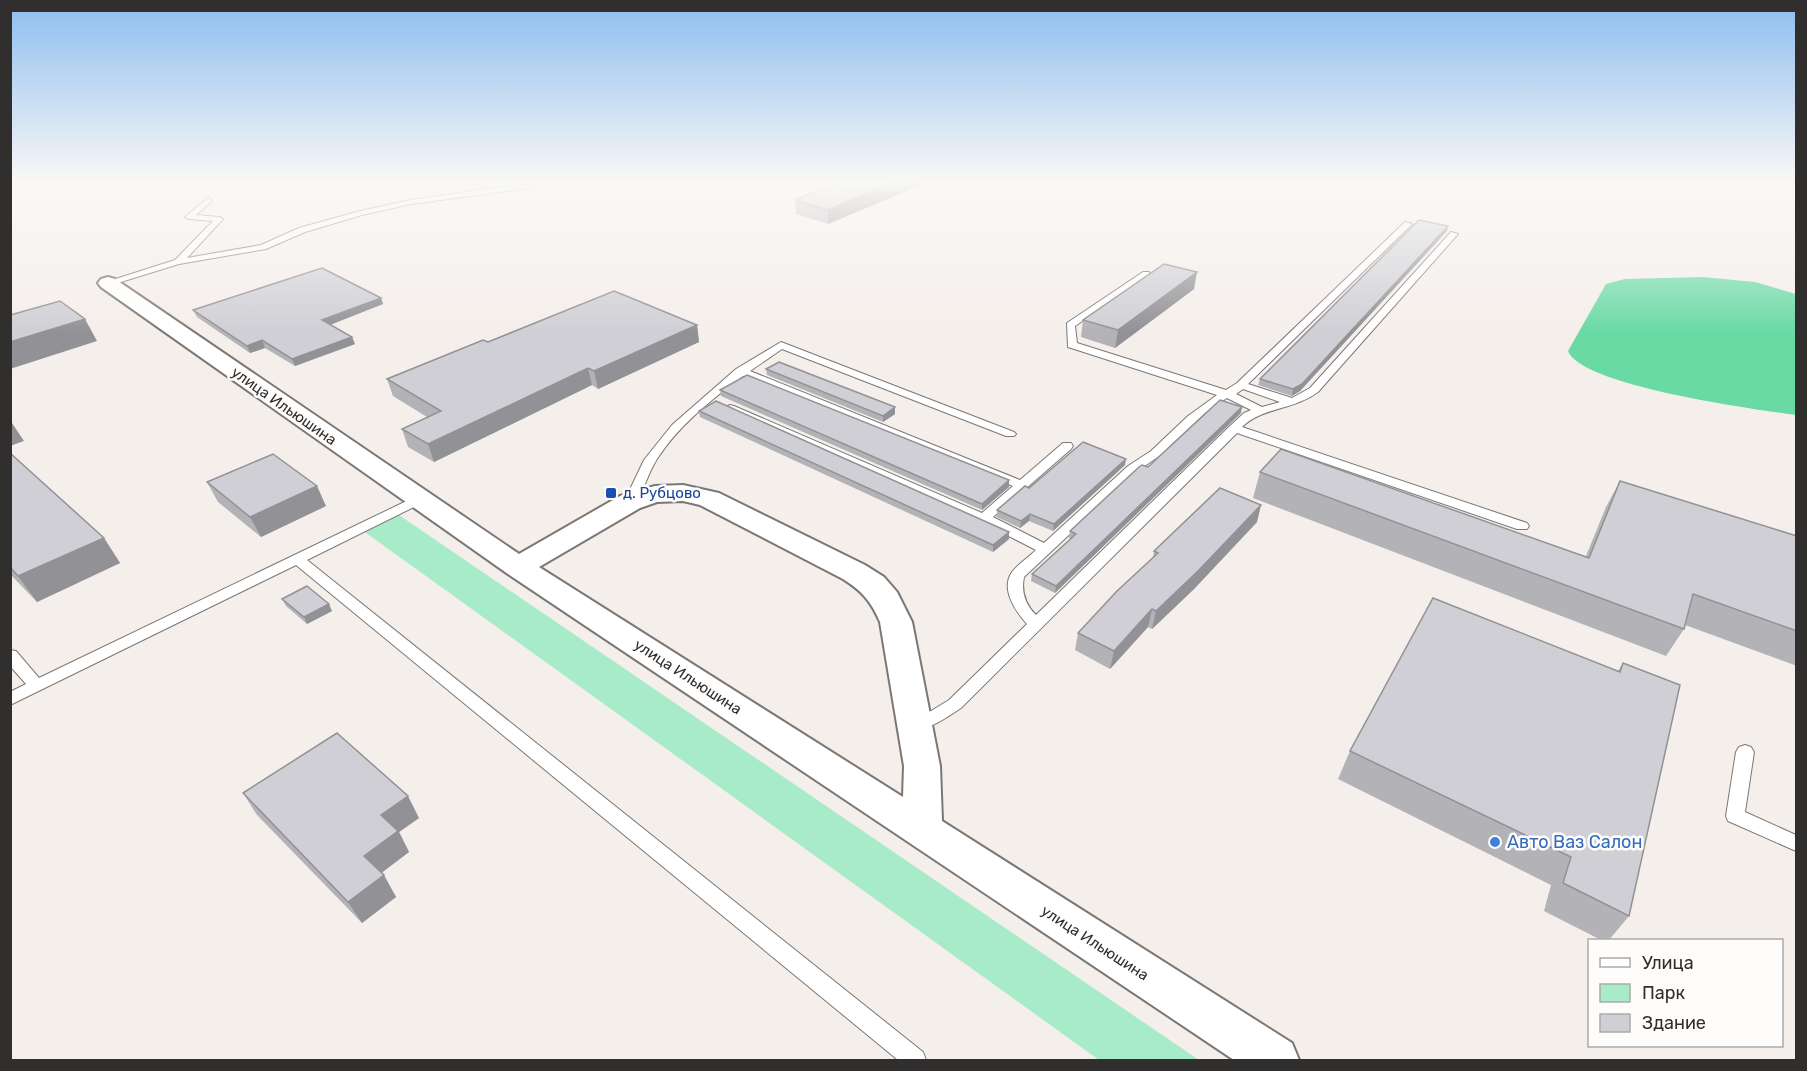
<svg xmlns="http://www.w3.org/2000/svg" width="1807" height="1071" viewBox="0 0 1807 1071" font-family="Rubik,sans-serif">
  <rect width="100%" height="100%" fill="#f5efeb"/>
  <path fill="#a8ebc8" d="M396,513L1199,1060H1099L362,530Z"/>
  <path fill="#6adaa5" d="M1703,277L1755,282L1796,294V415C1758,410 1581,386 1568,351L1606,284L1625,279Z"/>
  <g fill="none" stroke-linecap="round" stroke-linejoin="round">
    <defs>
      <g id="service">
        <path d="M534,182H546L529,188L411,204L362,215L305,232L266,249L179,264L108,286L103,283L175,260L213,221L189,219L185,217L208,198L212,200L211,202L196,215L219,217L223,219L187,258L261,245L299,228L360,211L411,200Z"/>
        <path d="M1405,222L1412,224L1248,384L1292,398L1310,388L1451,232L1458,234L1318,392C1294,410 1263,407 1242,427L1527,523L1529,526L1527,529H1517L1237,433L961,708C947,717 924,734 908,729L906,724L908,719L931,711L949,700L1027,624C1016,612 1000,589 1012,572C1018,564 1029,557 1036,550L979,521L724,408L730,405L734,406L982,513L1013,486L743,376C712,399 678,426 657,459C648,473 644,490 635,505H625L624,502L644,460L672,425L736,369L781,342L1014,432L1016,434L1014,436H1006L782,349L750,371L1020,480L1063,443H1071L1073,446L1071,449L993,517L1044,543L1128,466L1151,451L1188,416L1217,395L1068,347L1067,323L1143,272H1149V276L1075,326L1077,343L1226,390L1237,383ZM1243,389L1280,402L1262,407L1236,394ZM1227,398L1251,410L1244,413L1230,426L1036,615C1025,604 1021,592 1024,577L1136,472L1159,456L1206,412Z"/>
        <path d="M419,495L425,499L424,502L307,560L923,1052L926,1060H898L296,565L10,705V692L26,684L10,666V650L16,651L39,678Z"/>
        <path d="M1745,745L1751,747L1754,752L1745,812L1796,835V851L1728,821L1726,816L1736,752L1739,747Z"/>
      </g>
      <path id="minor" d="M108,277L115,279L519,554L620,496L655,486L683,485L719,493L865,565L884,577L897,592L912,622L940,766L942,821L1292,1043L1299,1060H1234L508,574L101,287L98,283L101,279ZM683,501L700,505L843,579C862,591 871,601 880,622L904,766L903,797L539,567L640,508L657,502Z"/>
    </defs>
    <use href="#service" stroke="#7c7774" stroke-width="2"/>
    <use href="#minor" stroke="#7c7774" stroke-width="4"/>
    <use href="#service" fill="#fff" fill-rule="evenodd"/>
    <use href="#minor" fill="#fff" fill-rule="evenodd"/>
  </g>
  <g fill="#b3b2b7">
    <path d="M840,182H928L828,224L796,214L795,200Z"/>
    <path d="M1448,226L1447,231L1300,391L1292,396L1258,385L1260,379Z"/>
    <path d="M1194,289L1115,348L1081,337L1083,320Z"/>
    <path d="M381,298L383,304L330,324L355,344L295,366L265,348L250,353L197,317L193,310Z"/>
    <path d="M697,325L699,342L598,389L592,385L434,462L408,447L402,429L427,417L393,396L387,379L488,342Z"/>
    <path d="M766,369L895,407V414L883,422L767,375Z"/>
    <path d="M720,390L1009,487L982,510L721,396Z"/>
    <path d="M699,411L1009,539L993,552L700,417Z"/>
    <path d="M1241,413L1055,593L1031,581L1032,574L1070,539L1069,538L1070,531L1148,467Z"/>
    <path d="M10,453L104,538L120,563L37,602L10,574Z"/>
    <path d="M1125,465L1053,531L1029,521L1020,528L997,517V510L1029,488Z"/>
    <path d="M1260,472L1586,556L1606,507L1620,481L1797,536V666L1685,625L1684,629L1666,656L1253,498Z"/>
    <path d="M207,482L326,506L261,537L218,502Z"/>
    <path d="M1257,522L1194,589L1152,629L1148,627L1110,669L1075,650L1078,633L1153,558L1154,551Z"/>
    <path d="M282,599L332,611L307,624L286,606Z"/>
    <path d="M1623,663L1629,916L1609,940H1601L1544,911L1551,885L1338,779L1350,751L1618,671Z"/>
    <path d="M243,793L419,818L399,832L409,852L381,873L396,897L362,923L257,815Z"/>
  </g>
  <g fill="#929195">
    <path d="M894,182H928L828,224V210Z"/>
    <path d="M1448,226L1447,231L1300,391L1292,396L1293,389Z"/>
    <path d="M1197,272L1194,289L1115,348L1118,330Z"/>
    <path d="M381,298L383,304L325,327L322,320Z"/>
    <path d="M85,319L97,341L10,369V342Z"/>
    <path d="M697,325L699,342L598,389L594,371Z"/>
    <path d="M352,337L355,344L295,366L292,359Z"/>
    <path d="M262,340L265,348L250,353L247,346Z"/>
    <path d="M588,368L592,385L434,462L428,444Z"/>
    <path d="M895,407V414L883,422V416Z"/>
    <path d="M1242,407L1241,413L1055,593L1056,586Z"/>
    <path d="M10,420L24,441L10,446Z"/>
    <path d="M1126,459L1125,465L1053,531L1054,524Z"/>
    <path d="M1009,480V487L982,510V504Z"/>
    <path d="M317,486L326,506L261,537L250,517Z"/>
    <path d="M1261,505L1257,522L1194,589L1152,629L1156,611Z"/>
    <path d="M1030,514L1029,521L1020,528L1021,521Z"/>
    <path d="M1009,532V539L993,552V545Z"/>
    <path d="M104,538L120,563L37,602L18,576Z"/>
    <path d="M329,604L332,611L307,624L304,617Z"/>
    <path d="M1152,609L1148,627L1110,669L1114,651Z"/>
    <path d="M408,796L419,818L399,832L409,852L376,877L364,856L381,815Z"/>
    <path d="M384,875L396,897L362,923L348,902Z"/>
  </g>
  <g fill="#d0cfd5" stroke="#929195" stroke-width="1.5">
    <path d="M840,182H894L828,210L795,200Z"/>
    <path d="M1419,220L1448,226L1302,384L1293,389L1260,379Z"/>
    <path d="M1164,264L1197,272L1118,330L1083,320Z"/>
    <path d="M322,268L381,298L322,320L352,337L292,359L262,340L247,346L193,310Z"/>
    <path d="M614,291L697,325L594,371L588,368L428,444L402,429L441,411L387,379L483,340L488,342Z"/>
    <path d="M60,301L85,319L10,342V315Z"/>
    <path d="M779,362L895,407L883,416L766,369Z"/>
    <path d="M747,375L1009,480L982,504L720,390Z"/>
    <path d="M1220,400L1242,407L1056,586L1032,574L1076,534L1070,531L1139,467L1142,465L1148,467Z"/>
    <path d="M716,401L1009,532L993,545L699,411Z"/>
    <path d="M1083,442L1126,459L1054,524L1030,514L1021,521L997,510L1025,486L1029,488Z"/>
    <path d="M1281,449L1589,558L1620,481L1797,536V631L1693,594L1684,629L1260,472Z"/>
    <path d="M10,453L104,538L18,576L10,567Z"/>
    <path d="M273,454L317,486L250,517L207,482Z"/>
    <path d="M1220,488L1261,505L1198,571L1156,611L1152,609L1114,651L1078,633L1117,591L1158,553L1154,551Z"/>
    <path d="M307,586L329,604L304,617L282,599Z"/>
    <path d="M1433,598L1620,672L1623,663L1680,685L1629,916L1563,883L1571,857L1350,751Z"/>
    <path d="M337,733L408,796L381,815L398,831L364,856L384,875L348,902L243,793Z"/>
  </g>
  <linearGradient id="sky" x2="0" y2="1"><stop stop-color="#8dbdef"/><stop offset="0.55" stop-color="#faf8f6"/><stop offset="1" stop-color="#faf8f6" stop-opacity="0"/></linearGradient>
  <rect width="1807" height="332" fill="url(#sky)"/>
  <rect fill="#1a4fb4" stroke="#fefdfc" stroke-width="2" x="605" y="487" width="12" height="12" rx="3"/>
  <circle fill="#3f7fe0" stroke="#fefdfc" stroke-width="2" cx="1495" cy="842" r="6"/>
  <g text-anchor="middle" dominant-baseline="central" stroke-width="5" stroke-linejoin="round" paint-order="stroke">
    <g font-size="15" fill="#312f2d" stroke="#fefdfc">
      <text transform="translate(284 406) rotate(35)">улица Ильюшина</text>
      <text transform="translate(688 677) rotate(33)">улица Ильюшина</text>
      <text transform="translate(1095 943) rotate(33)">улица Ильюшина</text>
    </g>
    <g font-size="15" fill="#164399" stroke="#fefdfc" text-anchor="start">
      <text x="623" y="493">д. Рубцово</text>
    </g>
    <g font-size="18" fill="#366cbe" stroke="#fefdfc" text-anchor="start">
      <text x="1507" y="842">Авто Ваз Салон</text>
    </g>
  </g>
  <rect width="1807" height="1071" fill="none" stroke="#312f2d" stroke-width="24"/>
  <rect x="1588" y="939" width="195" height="108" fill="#fefdfc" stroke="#acaba9" stroke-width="1.5"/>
  <rect x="1600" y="958" width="30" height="9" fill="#ffffff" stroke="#acaba9" stroke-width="1.5"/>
  <text x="1642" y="969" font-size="18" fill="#312f2d">Улица</text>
  <rect x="1600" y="984" width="30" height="18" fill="#a8ebc8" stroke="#acaba9" stroke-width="1.5"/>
  <text x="1642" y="999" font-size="18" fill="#312f2d">Парк</text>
  <rect x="1600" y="1014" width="30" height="18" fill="#d0cfd5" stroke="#acaba9" stroke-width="1.5"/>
  <text x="1642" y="1029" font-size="18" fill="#312f2d">Здание</text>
</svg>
